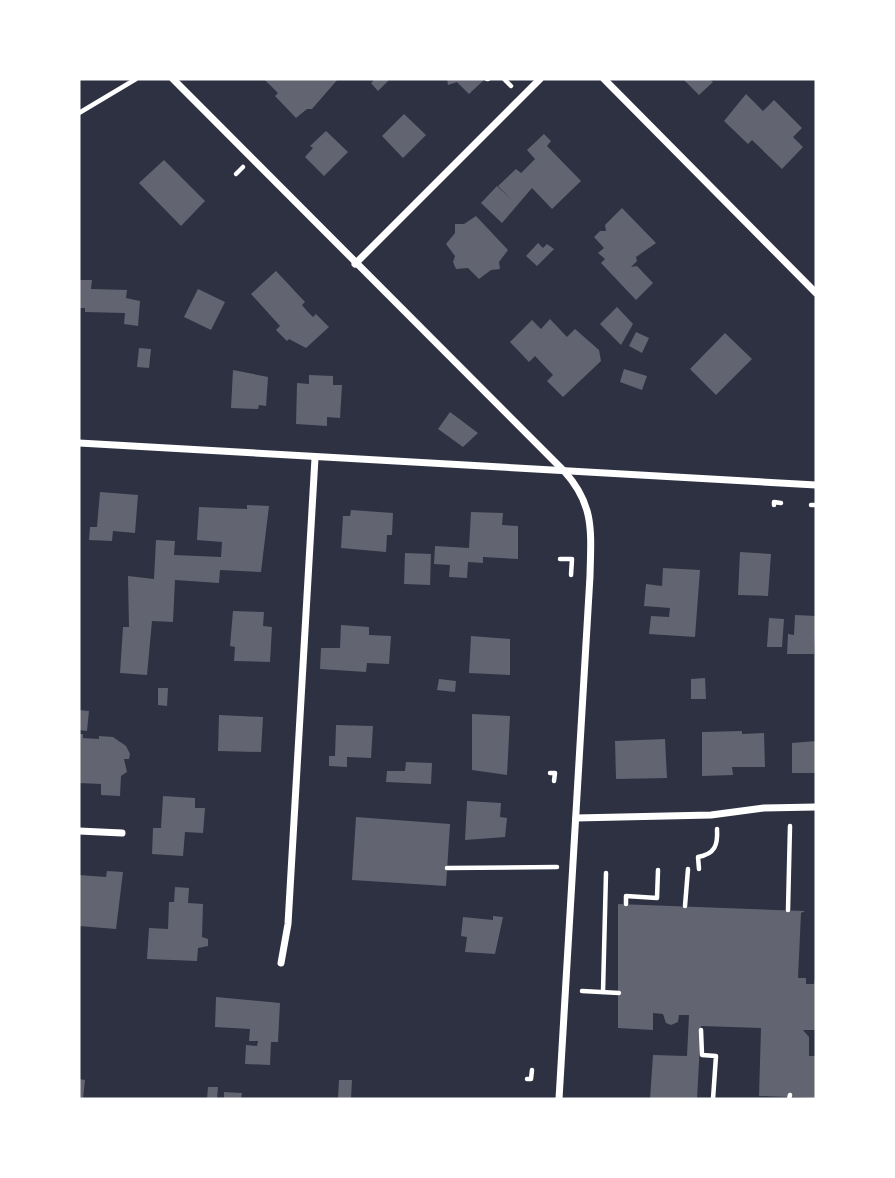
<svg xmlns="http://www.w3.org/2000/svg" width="895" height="1178" viewBox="0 0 895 1178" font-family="Literata,serif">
  <rect width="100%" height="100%" fill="#2d3142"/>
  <g fill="#626471">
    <path d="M264,79H338L312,109H307L296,118L275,96L278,93Z"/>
    <path d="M375,79H390L378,91L371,83Z"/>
    <path d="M447,79H485L469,94L457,82L448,85Z"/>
    <path d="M683,79H709L713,82L699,95Z"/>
    <path d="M746,94L763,111L774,100L802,128L793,137L803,147L782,169L752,140L748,144L724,121Z"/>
    <path d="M404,114L426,135L403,158L382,136Z"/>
    <path d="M326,131L348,152L324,176L305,157L313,148L310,146Z"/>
    <path d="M544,134L551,141L547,146L581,181L552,209L532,188L502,223L481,203L497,186L513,201L498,186L516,169L521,173L535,159L527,150Z"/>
    <path d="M164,160L205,201L181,226L139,183Z"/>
    <path d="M622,208L656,243L636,257L637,261L631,267L637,266L653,283L636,300L601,263L605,259L598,253L604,248L594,237L600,231H606L605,225Z"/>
    <path d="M476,216L508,250L499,262L500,269L491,270L479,279L468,268L456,269L453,262L455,256L446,244L455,233V224H464Z"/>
    <path d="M538,243L543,248L547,244L554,249L537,266L526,256Z"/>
    <path d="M276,271L305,302L302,305L307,311L313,317L316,314L329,327L306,348L289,339L287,341L276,330L280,326L251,294Z"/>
    <path d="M79,280H92L91,289L127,290L126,298L140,301L138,326L124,324L125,313L85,312V308H79Z"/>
    <path d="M198,289L225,302L211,330L184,317Z"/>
    <path d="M617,307L633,324L621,345L600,324Z"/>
    <path d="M550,319L567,337L575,329L599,350L601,361L563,397L547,381L553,375L535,356L529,362L510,342L532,320L541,329Z"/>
    <path d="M636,332L649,338L642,353L629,346Z"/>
    <path d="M725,333L752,359L716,395L690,369Z"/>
    <path d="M139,348L151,349L149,368L137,367Z"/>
    <path d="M624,369L647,376L642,390L620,382Z"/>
    <path d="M233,370L268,377L266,406L259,405L258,409L231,408Z"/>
    <path d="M309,375L333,376V385H342L340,418L327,417V426L296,424L297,383L309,384Z"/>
    <path d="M450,412L478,433L463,447L438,429Z"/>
    <path d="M100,492L138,495L135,533L113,531L112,541L89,540L90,527H97Z"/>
    <path d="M247,505L269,506L261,572L220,570L219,583L175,580L173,622L152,621L147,675L120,673L123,627H129L128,576L154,579L156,540L175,541L174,555L221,557L222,542L197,540L199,507L247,509Z"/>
    <path d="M351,510L393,513L392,535H387L386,552L341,548L343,516H350Z"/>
    <path d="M471,512L503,513L502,525L518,526V559L483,557V563L468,562L467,578L449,577L450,565L434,564L435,546L469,548Z"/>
    <path d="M740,552L771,554L768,596L738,595Z"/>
    <path d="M405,553L431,554L430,585L404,584Z"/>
    <path d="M663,568L700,570L695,637L649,634L651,616L669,617L670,608L644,606L646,584L662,586Z"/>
    <path d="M233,611L264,612L263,626L272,627L270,662L234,661L235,647L230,646Z"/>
    <path d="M795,615L816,616L814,654H787L788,634L794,635Z"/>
    <path d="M769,618L784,619L782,647H767Z"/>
    <path d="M341,625L369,627V635L391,636L389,664L367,663L366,672L320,669L321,648H340Z"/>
    <path d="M471,636L510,639V675L469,673Z"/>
    <path d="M705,678L706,699H691V679Z"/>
    <path d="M439,679L456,681L455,692L437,690Z"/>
    <path d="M158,688H168L167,706L158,705Z"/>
    <path d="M79,710L89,711L87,731L79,730Z"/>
    <path d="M472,714L510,716L507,775L472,770Z"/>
    <path d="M219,715L263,717L261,752L218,751Z"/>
    <path d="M336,725L373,726L371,758L347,757V767L329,766V756H335Z"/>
    <path d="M742,731V734L764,733L765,767H732L733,775L702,776V732Z"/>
    <path d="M79,734H83V738L99,739V736L113,737L126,746L130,754L129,759H124L127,772L121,776L120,796L101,795V784L79,783Z"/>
    <path d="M665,739L667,778L616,779L615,741Z"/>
    <path d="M816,741V773H792V743Z"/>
    <path d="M406,762L432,763L431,784L386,782L387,771H405Z"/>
    <path d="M163,796L195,798V808H205L203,833L185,832L183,856L152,854L153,828H161Z"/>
    <path d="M467,801L501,803L500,817L507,818L505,837L465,840Z"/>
    <path d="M356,817L450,824L446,886L352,880Z"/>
    <path d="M107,871L123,872L116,929L79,926V875L106,877Z"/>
    <path d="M175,887L189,888L188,903L203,904L202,937L208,939V946L198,948L197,961L147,959L149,928L168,929L169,902H174Z"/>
    <path d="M618,904L805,911L801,913L798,978H806V984H814L816,972V1030H803L809,1037V1056H816V1098L759,1096L761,1028L701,1026L697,1099H650L653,1055L687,1056L689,1015H679L678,1022L671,1025L666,1023L663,1014L653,1013V1030L618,1028Z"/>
    <path d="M493,916L503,917L495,954L465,952L467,937L461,936L463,917L493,920Z"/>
    <path d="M216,997L280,1003L278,1042H271L270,1065L245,1064L246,1045L257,1046L258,1041H249L250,1029L215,1027Z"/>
    <path d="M79,1079L85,1080L83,1099H79Z"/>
    <path d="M339,1080H352L351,1099H338Z"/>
    <path d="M208,1087H218L217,1099H207Z"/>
    <path d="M224,1092L242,1093L241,1099H224Z"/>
  </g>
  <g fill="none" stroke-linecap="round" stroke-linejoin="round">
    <g stroke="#fff" stroke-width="4.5">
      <path d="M487,79H488"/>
      <path d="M504,79L511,86"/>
      <path d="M79,113L136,79"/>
      <path d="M236,174L243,167"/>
      <path d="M774,505V502L781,503"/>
      <path d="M811,505H816"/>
      <path d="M560,559H572L571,575"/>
      <path d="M550,773H555L554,781"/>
      <path d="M447,868L557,867"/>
      <path d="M699,869L698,857C715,854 718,845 717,829"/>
      <path d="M626,904V896L657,898L658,870"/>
      <path d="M685,906L688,869"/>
      <path d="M788,910L790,826"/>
      <path d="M582,991L619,993"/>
      <path d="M603,992L606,873"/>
      <path d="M701,1030L702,1055L716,1056L713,1099"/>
      <path d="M527,1079H531L532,1070"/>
      <path d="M789,1099L790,1095"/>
    </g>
    <g stroke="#fff" stroke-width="7">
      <path d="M173,79L564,471C595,505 591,532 590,576L559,1099"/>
      <path d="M604,79L816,293"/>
      <path d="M355,264L540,79"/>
      <path d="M79,443L816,485"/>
      <path d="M576,818L711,815L764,808L816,807"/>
      <path d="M79,831L122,833"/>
      <path d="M281,963L288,924L315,458"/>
    </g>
  </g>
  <rect width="895" height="1178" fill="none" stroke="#ffffff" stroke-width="161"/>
</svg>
